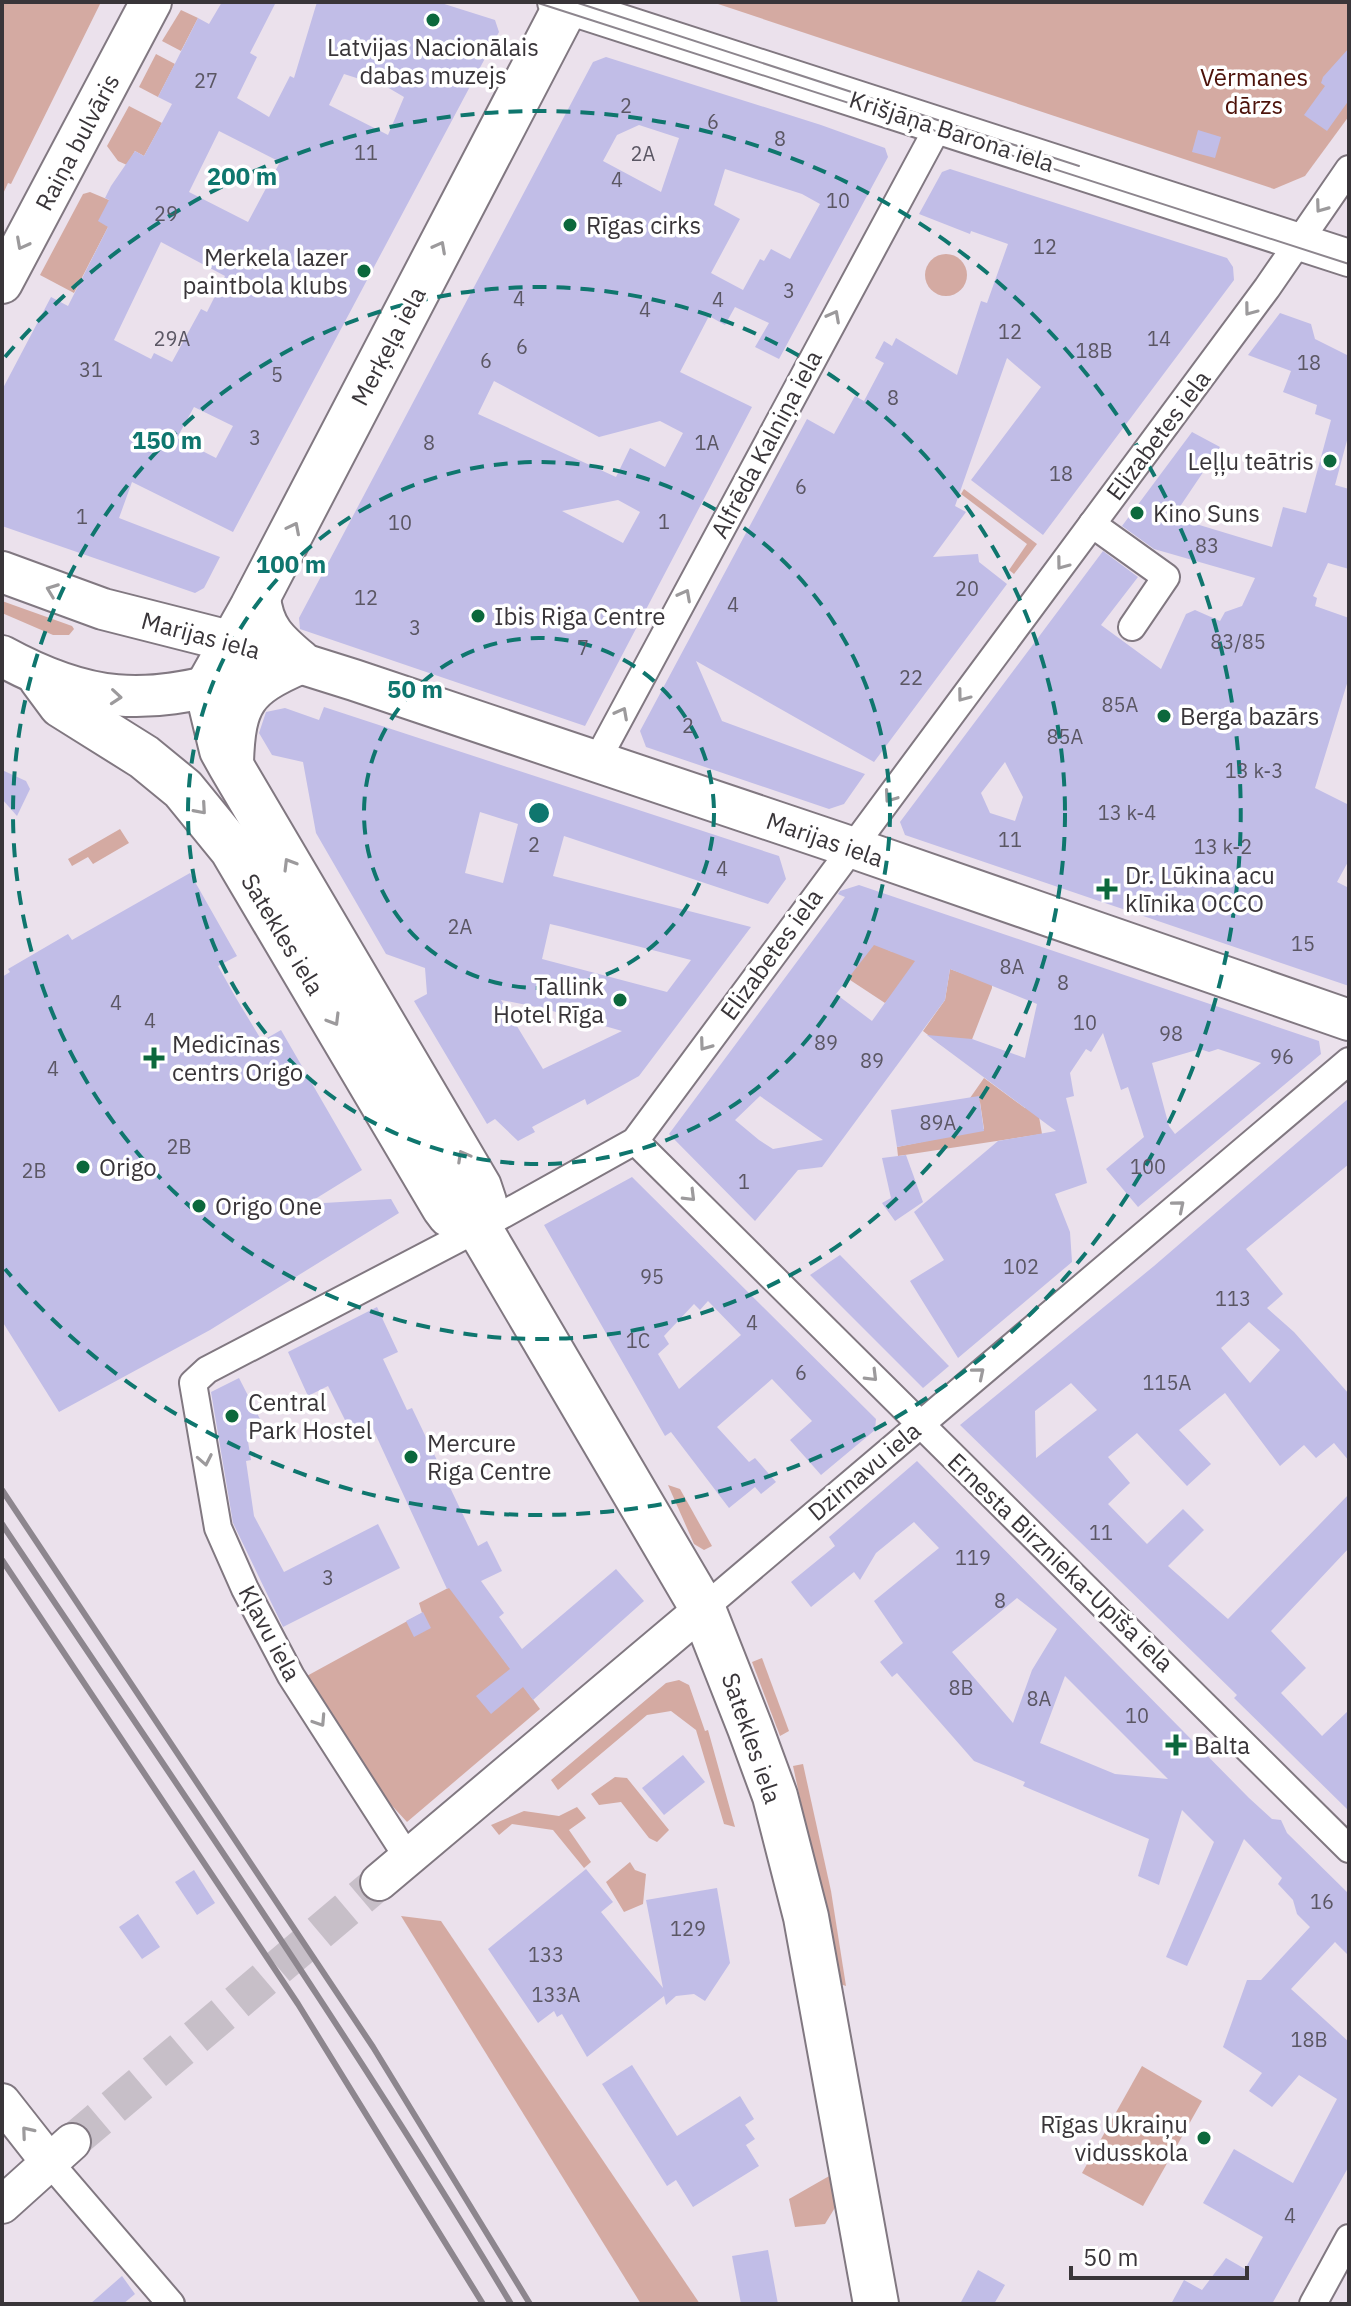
<svg xmlns="http://www.w3.org/2000/svg" width="1351" height="2306" viewBox="0 0 1351 2306" font-family="'IBM Plex Sans',sans-serif">
  <rect width="100%" height="100%" fill="#ebe1ec"/>
  <g fill="#d4aaa2">
    <path d="M2,2H101L11,184L8,183L2,196Z"/>
    <path d="M712,2H1349V116L1305,176L1274,189Z"/>
    <path d="M181,10L198,18L181,51L162,41Z"/>
    <path d="M156,54L175,64L158,97L139,87Z"/>
    <path d="M129,106L162,123L144,156L135,151L127,165L118,161L107,146Z"/>
    <path d="M90,192L109,200L108,227L74,293L40,275L83,194Z"/>
    <circle cx="946" cy="275" r="21"/>
    <path d="M964,489L1037,544L1014,574L1009,570L1027,544L961,494Z"/>
    <path d="M2,601L72,626L74,629L69,635H53L2,613Z"/>
    <path d="M120,829L129,843L93,864L88,857L72,866L68,859Z"/>
    <path d="M873,942L890,951L922,959L885,1003L847,978Z"/>
    <path d="M950,969L992,984V988L971,1042L941,1045L923,1031L945,1000Z"/>
    <path d="M984,1078L1025,1108L1037,1105L1042,1134L898,1156L897,1147L984,1129L980,1102L970,1098Z"/>
    <path d="M668,1485L680,1489L712,1546L704,1550L694,1544Z"/>
    <path d="M450,1587L540,1709L407,1822L384,1797L305,1677L422,1613L419,1603Z"/>
    <path d="M762,1658L789,1731L780,1736L752,1662Z"/>
    <path d="M679,1680L689,1685L705,1731L708,1730L735,1827L724,1824L696,1730L671,1711L647,1715L558,1790L551,1780L666,1683Z"/>
    <path d="M803,1764L831,1891L846,1986L840,1984L793,1766Z"/>
    <path d="M615,1777L627,1778L669,1830L657,1842L649,1838L621,1802L599,1805L591,1794Z"/>
    <path d="M577,1807L586,1818L569,1830L591,1862L584,1868L553,1830L512,1824L499,1835L491,1825L524,1811L559,1816Z"/>
    <path d="M630,1862L635,1870L646,1874L643,1904L624,1912L606,1882Z"/>
    <path d="M401,1916L441,1921L700,2304H641Z"/>
    <path d="M1142,2066L1202,2101L1143,2206L1082,2173Z"/>
    <path d="M831,2175L836,2206L825,2224L795,2227L789,2199Z"/>
  </g>
  <g fill="#c1bde7" fill-rule="evenodd">
    <path d="M222,2H276L250,53L257,57L237,98L269,117L290,76L294,78L317,2H438L495,20L499,32L233,532L132,482L119,518L220,557L204,588L195,593L2,526V390L51,297L68,306L108,227L98,221L109,200L105,198L111,186L135,151L144,156L172,104L158,97L198,18L209,24ZM344,74L369,82L370,77L404,97L388,135L329,105ZM219,131L280,162L248,222L189,192ZM161,242L225,276L207,312L201,309L172,362L154,353L151,359L114,340ZM194,407L233,426L216,458L177,438Z"/>
    <path d="M1349,48V100L1327,131L1304,115L1325,86L1321,83L1323,77Z"/>
    <path d="M606,57L821,125L885,148L888,157L779,359L755,347L769,323L735,307L725,325L709,316L680,372L752,407L585,726L300,629L299,618L593,62ZM639,125L679,138L661,192L603,161L617,135ZM725,169L802,194L820,204L790,259L771,249L764,261L760,259L743,290L711,273L740,219L714,205ZM494,381L599,437L660,421L683,433L665,467L630,448L616,477L478,414ZM618,500L640,512L623,543L562,511Z"/>
    <path d="M1198,130L1221,137L1215,158L1192,152Z"/>
    <path d="M950,169L1227,258L1233,267L1234,280L1043,535L971,480L1041,387L1007,358L955,506L966,512L933,557L978,554L979,562L1007,584L874,762L696,661L722,721L865,774L844,804L829,809L646,747L640,731L807,419L834,434L855,396L864,401L884,363L875,358L884,341L892,346L896,338L957,375L981,301L987,303L1008,244L971,231L970,234L919,214L942,172Z"/>
    <path d="M1280,313L1311,324L1315,339L1349,356V433L1335,485L1349,489V569L1328,563L1313,596L1317,598L1315,606L1349,618V677L1315,788L1349,805V860L1337,882L1349,888V986L905,835L900,822L1103,551L1138,577L1101,625L1161,669L1186,614L1195,610L1220,621L1225,612L1242,606L1255,578L1154,549L1122,526L1192,432L1220,447L1173,517L1272,547L1283,507L1306,513L1331,420L1315,414L1317,405L1283,392L1291,371L1248,355ZM1005,762L1023,797L1015,821L990,813L981,793Z"/>
    <path d="M324,707L779,856L786,879L768,904L564,836L553,876L751,927L639,1076L587,1105L585,1099L532,1127L535,1132L518,1141L495,1119L487,1124L414,1001L427,994L425,968L386,954L316,833L303,762L272,755L259,733L266,712L285,708L319,720ZM480,812L518,824L503,883L465,873ZM550,924L563,927L691,960L667,992L542,959ZM501,1000L542,1008L622,1031L543,1069Z"/>
    <path d="M2,770L26,781L30,789L17,816L2,799Z"/>
    <path d="M190,873L237,956L218,966L236,998L262,1041L281,1030L362,1170L307,1204L391,1199L399,1213L210,1330L59,1412L2,1321V977L10,972L8,969L68,934L72,940Z"/>
    <path d="M859,885L1319,1041L1321,1054L1138,1207L1106,1169L1144,1137L1128,1087L1121,1090L1103,1033L1091,1052L1086,1049L1070,1073L1074,1096L1066,1098L1087,1183L1055,1194L1070,1232L1072,1262L958,1358L910,1281L944,1260L914,1212L998,1141L1056,1131L927,1035L972,1039L1025,1058L1037,1004L950,969L945,1000L822,1167L798,1170L755,1221L669,1134L845,897L838,894L840,891ZM874,945L915,961L872,1021L836,994ZM1200,1049L1209,1052L1218,1049L1261,1063L1175,1134L1169,1126L1152,1063ZM760,1096L823,1140L773,1149L759,1140L735,1120Z"/>
    <path d="M979,1096L984,1131L897,1147L891,1110Z"/>
    <path d="M1349,1098V1164L1246,1249L1283,1294L1267,1308L1294,1332L1349,1394V1461L1334,1443L1316,1458L1304,1445L1280,1466L1225,1393L1179,1430L1211,1464L1187,1486L1137,1433L1108,1457L1130,1483L1108,1504L1147,1544L1183,1509L1204,1530L1168,1566L1228,1619L1349,1494V1548L1271,1631L1306,1668L1281,1693L1322,1736L1349,1710V1811L1234,1698L1237,1695L960,1425L1154,1266ZM1249,1322L1280,1350L1250,1383L1221,1348ZM1071,1383L1097,1410L1036,1458L1035,1411Z"/>
    <path d="M906,1155L923,1202L895,1221L882,1203L891,1198L882,1158Z"/>
    <path d="M632,1177L876,1419L875,1430L821,1475L790,1440L812,1421L772,1379L717,1427L749,1462L755,1458L776,1482L761,1494L755,1487L729,1508L671,1432L665,1436L544,1225ZM708,1301L741,1335L679,1389L658,1354L669,1344L664,1336L694,1304L700,1310Z"/>
    <path d="M840,1255L949,1366L923,1388L810,1275Z"/>
    <path d="M377,1307L398,1352L383,1359L407,1410L412,1408L478,1546L487,1541L502,1571L481,1581L504,1613L499,1617L522,1649L616,1569L644,1601L533,1700L523,1687L491,1714L476,1696L510,1669L449,1588L447,1589L373,1429L354,1438L328,1386L308,1396L288,1352Z"/>
    <path d="M239,1378L261,1421L246,1429L251,1460L246,1461L254,1516L284,1572L378,1524L400,1568L283,1627L233,1523L211,1392Z"/>
    <path d="M917,1461L1249,1798L1272,1819L1281,1820L1287,1833L1349,1894V1956L1335,1942L1291,1989L1349,2042V2166L1272,2304H1171L1184,2280L1202,2290L1226,2258L1245,2269L1263,2237L1203,2203L1234,2149L1293,2183L1337,2099L1299,2075L1272,2107L1249,2091L1262,2073L1223,2047L1247,1980H1261L1310,1927L1297,1914L1293,1900L1278,1884L1282,1878L1244,1839L1187,1966L1166,1957L1214,1842L1182,1810L1159,1885L1138,1876L1149,1839L1023,1786L1025,1782L974,1761L897,1673L892,1677L880,1662L903,1643L874,1601L939,1548L914,1522L876,1553L860,1580L854,1572L811,1607L791,1582L835,1546L829,1537ZM1017,1598L1057,1629L1032,1670L1013,1723L952,1652ZM1065,1676L1168,1779L1115,1774L1040,1743Z"/>
    <path d="M423,1612L431,1628L414,1637L406,1621Z"/>
    <path d="M683,1755L705,1782L664,1815L642,1788Z"/>
    <path d="M586,1869L613,1902L601,1912L663,1988L646,1900L717,1888L730,1963L705,2001L694,1994L676,1996L666,2005L664,1996L587,2057L562,2014L557,2017L554,2011L538,2023L488,1949Z"/>
    <path d="M194,1870L215,1903L197,1915L175,1882Z"/>
    <path d="M138,1914L160,1947L142,1959L119,1927Z"/>
    <path d="M632,2065L677,2136L740,2096L754,2119L745,2125L755,2139L746,2145L759,2166L693,2207L676,2180L667,2186L602,2084Z"/>
    <path d="M768,2250L778,2304H741L732,2256Z"/>
    <path d="M978,2270L1005,2285L994,2304H960Z"/>
    <path d="M122,2276L135,2294L123,2304H90Z"/>
  </g>
  <g fill="none" stroke-linecap="round" stroke-linejoin="round">
    <path stroke="#c7bfc8" stroke-width="36" stroke-dasharray="36 18" stroke-linecap="butt" d="M72,2142L379,1882"/>
    <defs>
      <g id="street">
        <path d="M1092,524L1166,577L1132,627"/>
        <path d="M596,762L938,127"/>
        <path d="M635,1141L1349,1849"/>
        <path d="M703,1609L1349,1061"/>
        <path d="M408,1858L291,1676L245,1589L218,1528L193,1383L207,1370L479,1228L635,1141L1267,288L1349,169"/>
        <path d="M50,2163L171,2304"/>
        <path d="M1313,2304L1349,2238"/>
      </g>
      <g id="secondary">
        <path d="M556,2L1349,258"/>
        <path d="M379,1882L703,1609"/>
        <path d="M2,2102L50,2163"/>
        <path d="M2,2205L72,2142"/>
      </g>
      <g id="primary">
        <path d="M2,283L151,2"/>
        <path d="M2,572L103,609L233,642L354,680L839,843L1349,1020"/>
        <path d="M2,656C88,703 144,706 237,679"/>
      </g>
      <g id="highway">
        <path d="M41,678L61,705L144,757L183,789L232,849L444,1207L450,1215L479,1228L703,1609L750,1728L775,1796L806,1917L876,2304"/>
        <path d="M231,762C233,702 243,686 299,662C275,642 261,629 258,597"/>
        <path d="M479,1228L484,1202L479,1187L231,766L222,750L207,688L252,608L568,2"/>
      </g>
    </defs>
    <use href="#street" stroke="#817881" stroke-width="30"/>
    <use href="#secondary" stroke="#817881" stroke-width="40"/>
    <use href="#primary" stroke="#817881" stroke-width="44"/>
    <use href="#highway" stroke="#817881" stroke-width="48"/>
    <use href="#street" stroke="#fff" stroke-width="26"/>
    <use href="#secondary" stroke="#fff" stroke-width="36"/>
    <use href="#primary" stroke="#fff" stroke-width="40"/>
    <use href="#highway" stroke="#fff" stroke-width="44"/>
    <g stroke="#8d868e" stroke-width="2">
      <path d="M535,2L1349,264"/>
      <path d="M575,2L1079,166"/>
    </g>
    <g stroke="#8d868e" stroke-width="6">
      <path d="M2,1490L373,2047L530,2304"/>
      <path d="M2,1524C175,1783 352,2037 511,2304"/>
      <path d="M2,1560L298,2004L483,2304"/>
    </g>
  </g>
  <defs><path id="oneway-chevron" d="M-2-3.5L2.5 0L-2 3.5" fill="none" stroke-width="1.6" stroke-linecap="round" stroke-linejoin="round" transform="scale(2)"/></defs>
  <g stroke="#9c9a9c">
    <use href="#oneway-chevron" transform="translate(1321 207) rotate(126)"/>
    <use href="#oneway-chevron" transform="translate(22 244) rotate(118)"/>
    <use href="#oneway-chevron" transform="translate(440 247) rotate(-62)"/>
    <use href="#oneway-chevron" transform="translate(1250 310) rotate(127)"/>
    <use href="#oneway-chevron" transform="translate(834 316) rotate(-62)"/>
    <use href="#oneway-chevron" transform="translate(294 528) rotate(-63)"/>
    <use href="#oneway-chevron" transform="translate(1062 564) rotate(127)"/>
    <use href="#oneway-chevron" transform="translate(52 590) rotate(-159)"/>
    <use href="#oneway-chevron" transform="translate(685 595) rotate(-62)"/>
    <use href="#oneway-chevron" transform="translate(963 696) rotate(127)"/>
    <use href="#oneway-chevron" transform="translate(116 697) rotate(5)"/>
    <use href="#oneway-chevron" transform="translate(622 713) rotate(-62)"/>
    <use href="#oneway-chevron" transform="translate(890 797) rotate(125)"/>
    <use href="#oneway-chevron" transform="translate(201 809) rotate(49)"/>
    <use href="#oneway-chevron" transform="translate(289 864) rotate(-121)"/>
    <use href="#oneway-chevron" transform="translate(334 1020) rotate(59)"/>
    <use href="#oneway-chevron" transform="translate(705 1045) rotate(126)"/>
    <use href="#oneway-chevron" transform="translate(463 1156) rotate(-119)"/>
    <use href="#oneway-chevron" transform="translate(690 1196) rotate(45)"/>
    <use href="#oneway-chevron" transform="translate(1179 1206) rotate(-40)"/>
    <use href="#oneway-chevron" transform="translate(979 1373) rotate(-40)"/>
    <use href="#oneway-chevron" transform="translate(872 1376) rotate(45)"/>
    <use href="#oneway-chevron" transform="translate(205 1460) rotate(79)"/>
    <use href="#oneway-chevron" transform="translate(320 1721) rotate(57)"/>
    <use href="#oneway-chevron" transform="translate(27 2132) rotate(-130)"/>
  </g>
  <g fill="none" stroke="#0f766e" stroke-width="4" stroke-dasharray="14 10">
    <circle cx="539" cy="813" r="175"/>
    <circle cx="539" cy="813" r="351"/>
    <circle cx="539" cy="813" r="526"/>
    <path d="M5 357A702 702 0 1 1 5 1269"/>
  </g>
  <g fill="#0c683c" stroke="#fff" stroke-width="3">
    <circle cx="433" cy="20" r="8"/>
    <circle cx="570" cy="225" r="8"/>
    <circle cx="364" cy="271" r="8"/>
    <circle cx="1330" cy="461" r="8"/>
    <circle cx="1137" cy="513" r="8"/>
    <circle cx="478" cy="616" r="8"/>
    <circle cx="1164" cy="716" r="8"/>
    <path d="M1103 877h8v8h8v8h-8v8h-8v-8h-8v-8h8z"/>
    <circle cx="620" cy="1000" r="8"/>
    <path d="M150 1046h8v8h8v8h-8v8h-8v-8h-8v-8h8z"/>
    <circle cx="83" cy="1167" r="8"/>
    <circle cx="199" cy="1206" r="8"/>
    <circle cx="232" cy="1416" r="8"/>
    <circle cx="411" cy="1457" r="8"/>
    <path d="M1172 1733h8v8h8v8h-8v8h-8v-8h-8v-8h8z"/>
    <circle cx="1204" cy="2138" r="8"/>
  </g>
  <g text-anchor="middle" dominant-baseline="central" stroke-width="7" stroke-linejoin="round" paint-order="stroke">
    <g font-size="20" fill="#5b5764">
      <text x="206" y="80">27</text>
      <text x="626" y="105">2</text>
      <text x="713" y="121">6</text>
      <text x="780" y="138">8</text>
      <text x="366" y="152">11</text>
      <text x="643" y="153">2A</text>
      <text x="617" y="179">4</text>
      <text x="838" y="200">10</text>
      <text x="166" y="213">29</text>
      <text x="1045" y="246">12</text>
      <text x="789" y="290">3</text>
      <text x="519" y="298">4</text>
      <text x="718" y="299">4</text>
      <text x="645" y="309">4</text>
      <text x="1010" y="331">12</text>
      <text x="172" y="338">29A</text>
      <text x="1159" y="338">14</text>
      <text x="522" y="346">6</text>
      <text x="1094" y="350">18B</text>
      <text x="486" y="360">6</text>
      <text x="1309" y="362">18</text>
      <text x="91" y="369">31</text>
      <text x="277" y="374">5</text>
      <text x="893" y="397">8</text>
      <text x="255" y="437">3</text>
      <text x="429" y="442">8</text>
      <text x="707" y="442">1A</text>
      <text x="1061" y="473">18</text>
      <text x="801" y="486">6</text>
      <text x="82" y="516">1</text>
      <text x="664" y="521">1</text>
      <text x="400" y="522">10</text>
      <text x="1207" y="545">83</text>
      <text x="967" y="588">20</text>
      <text x="366" y="597">12</text>
      <text x="733" y="604">4</text>
      <text x="415" y="627">3</text>
      <text x="1238" y="641">83/85</text>
      <text x="583" y="647">7</text>
      <text x="911" y="677">22</text>
      <text x="1120" y="704">85A</text>
      <text x="688" y="725">2</text>
      <text x="1065" y="736">85A</text>
      <text x="1254" y="770">13 k-3</text>
      <text x="1127" y="812">13 k-4</text>
      <text x="1010" y="839">11</text>
      <text x="534" y="844">2</text>
      <text x="1223" y="846">13 k-2</text>
      <text x="722" y="868">4</text>
      <text x="460" y="926">2A</text>
      <text x="1303" y="943">15</text>
      <text x="1012" y="966">8A</text>
      <text x="1063" y="982">8</text>
      <text x="116" y="1002">4</text>
      <text x="150" y="1020">4</text>
      <text x="1085" y="1022">10</text>
      <text x="1171" y="1033">98</text>
      <text x="826" y="1042">89</text>
      <text x="1282" y="1056">96</text>
      <text x="872" y="1060">89</text>
      <text x="53" y="1068">4</text>
      <text x="938" y="1122">89A</text>
      <text x="179" y="1146">2B</text>
      <text x="1148" y="1166">100</text>
      <text x="34" y="1170">2B</text>
      <text x="744" y="1181">1</text>
      <text x="1021" y="1266">102</text>
      <text x="652" y="1276">95</text>
      <text x="1233" y="1298">113</text>
      <text x="752" y="1322">4</text>
      <text x="638" y="1340">1C</text>
      <text x="801" y="1372">6</text>
      <text x="1167" y="1382">115A</text>
      <text x="1101" y="1532">11</text>
      <text x="973" y="1557">119</text>
      <text x="328" y="1577">3</text>
      <text x="1000" y="1600">8</text>
      <text x="961" y="1687">8B</text>
      <text x="1039" y="1698">8A</text>
      <text x="1137" y="1715">10</text>
      <text x="1322" y="1901">16</text>
      <text x="688" y="1928">129</text>
      <text x="546" y="1954">133</text>
      <text x="556" y="1994">133A</text>
      <text x="1309" y="2039">18B</text>
      <text x="1290" y="2215">4</text>
    </g>
    <g font-size="24" fill="#393539" stroke="#fff" text-anchor="start">
      <text x="433" y="47" text-anchor="middle">Latvijas Nacionālais<tspan x="433" dy="28">dabas muzejs</tspan></text>
      <text x="586" y="225">Rīgas cirks</text>
      <text x="348" y="257" text-anchor="end">Merkela lazer<tspan x="348" dy="28">paintbola klubs</tspan></text>
      <text x="1314" y="461" text-anchor="end">Leļļu teātris</text>
      <text x="1153" y="513">Kino Suns</text>
      <text x="494" y="616">Ibis Riga Centre</text>
      <text x="1180" y="716">Berga bazārs</text>
      <text x="1125" y="875">Dr. Lūkina acu<tspan x="1125" dy="28">klīnika OCCO</tspan></text>
      <text x="604" y="986" text-anchor="end">Tallink<tspan x="604" dy="28">Hotel Rīga</tspan></text>
      <text x="172" y="1044">Medicīnas<tspan x="172" dy="28">centrs Origo</tspan></text>
      <text x="99" y="1167">Origo</text>
      <text x="215" y="1206">Origo One</text>
      <text x="248" y="1402">Central<tspan x="248" dy="28">Park Hostel</tspan></text>
      <text x="427" y="1443">Mercure<tspan x="427" dy="28">Riga Centre</tspan></text>
      <text x="1194" y="1745">Balta</text>
      <text x="1188" y="2124" text-anchor="end">Rīgas Ukraiņu<tspan x="1188" dy="28">vidusskola</tspan></text>
    </g>
    <g font-size="24" fill="#4d120a" stroke="#fff">
      <text x="1254" y="77">Vērmanes<tspan x="1254" dy="28">dārzs</tspan></text>
    </g>
    <g font-size="24" fill="#393539" stroke="#fff">
      <text transform="translate(952 131) rotate(18)">Krišjāņa Barona iela</text>
      <text transform="translate(77 142) rotate(-62)">Raiņa bulvāris</text>
      <text transform="translate(388 346) rotate(-62)">Merķeļa iela</text>
      <text transform="translate(1158 435) rotate(-53)">Elizabetes iela</text>
      <text transform="translate(766 444) rotate(-62)">Alfrēda Kalniņa iela</text>
      <text transform="translate(201 635) rotate(15)">Marijas iela</text>
      <text transform="translate(825 839) rotate(19)">Marijas iela</text>
      <text transform="translate(283 934) rotate(59)">Satekles iela</text>
      <text transform="translate(771 954) rotate(-54)">Elizabetes iela</text>
      <text transform="translate(864 1471) rotate(-40)">Dzirnavu iela</text>
      <text transform="translate(1061 1562) rotate(44)">Ernesta Birznieka-Upīša iela</text>
      <text transform="translate(270 1633) rotate(62)">Kļavu iela</text>
      <text transform="translate(752 1738) rotate(71)">Satekles iela</text>
    </g>
  </g>
  <circle cx="539" cy="813" r="12" fill="#0f766e" stroke="#fff" stroke-width="4"/>
  <g font-size="24" text-anchor="middle" font-weight="bold" fill="#0f766e" stroke="#fff" stroke-width="7" stroke-linejoin="round" paint-order="stroke">
    <text x="242" y="185">200 m</text>
    <text x="167" y="449">150 m</text>
    <text x="291" y="573">100 m</text>
    <text x="415" y="698">50 m</text>
  </g>
  <rect width="1351" height="2306" fill="none" stroke="#393539" stroke-width="8"/>
  <path d="M1071 2266v12h176v-12" fill="none" stroke="#393539" stroke-width="4"/>
  <text x="1083" y="2266" font-size="24" fill="#393539" stroke="#ffffff" stroke-width="6" paint-order="stroke">50 m</text>
</svg>
